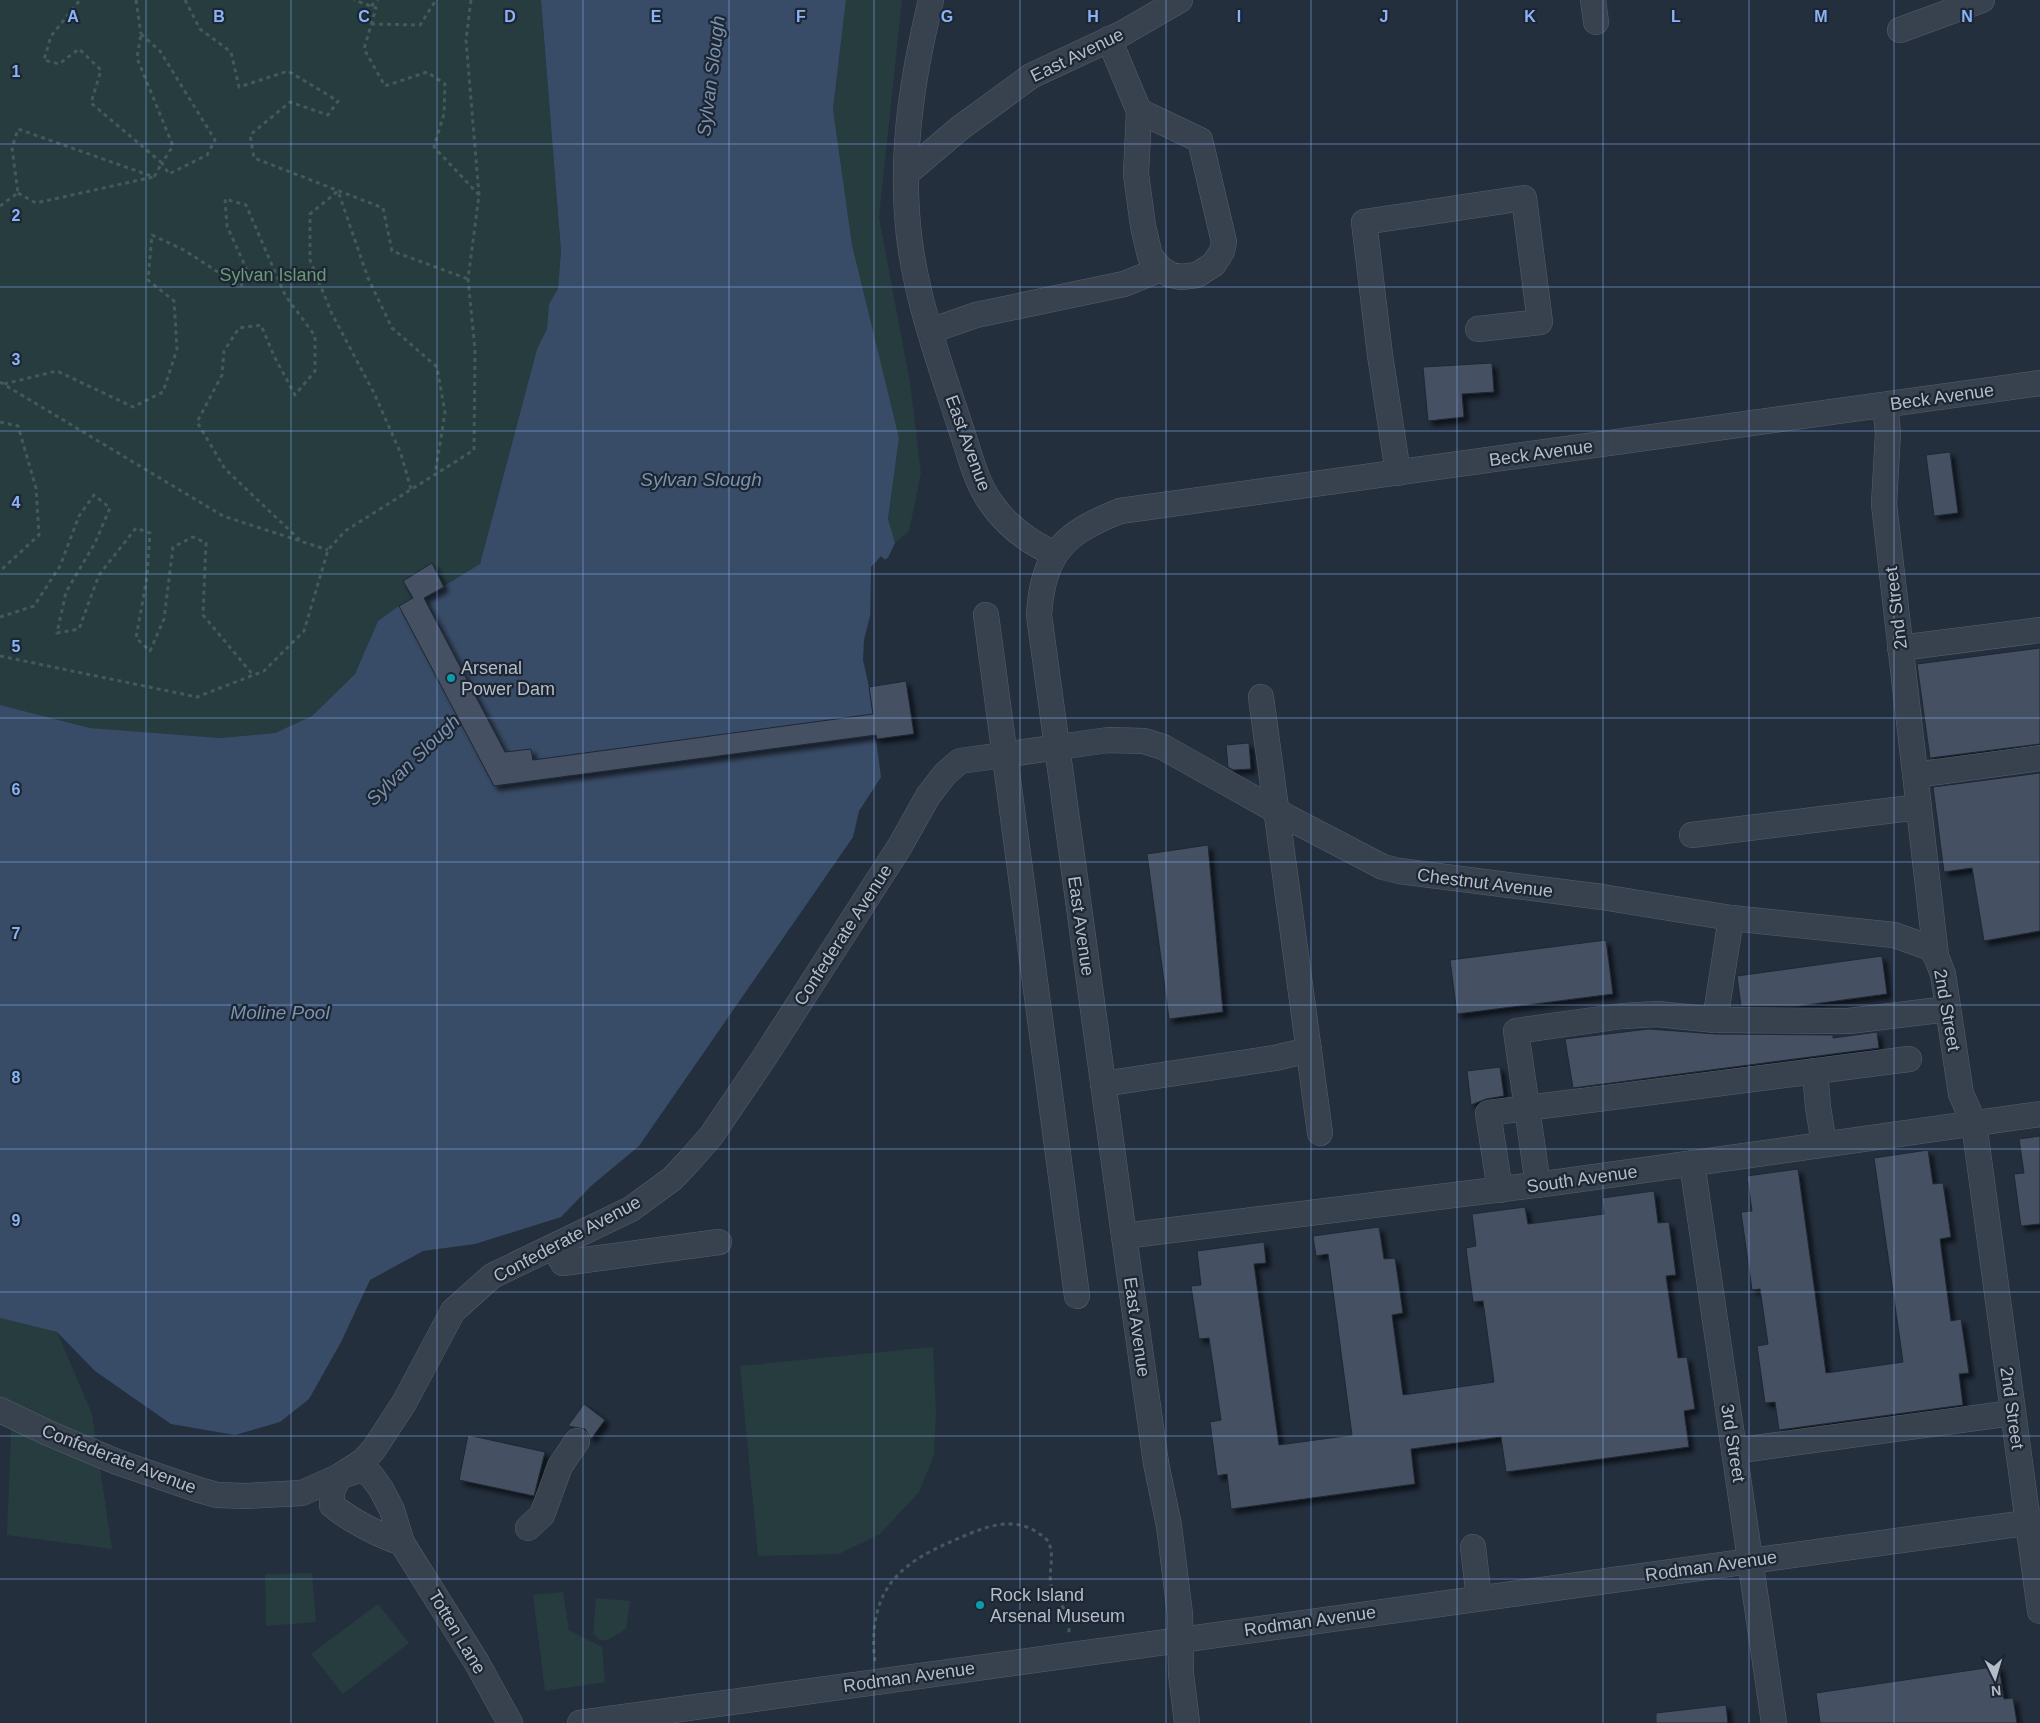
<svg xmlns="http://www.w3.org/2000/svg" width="2040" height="1723" viewBox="0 0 2040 1723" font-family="Arial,sans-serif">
  <defs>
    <filter id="shadow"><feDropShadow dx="4.5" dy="4.5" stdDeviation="2.5" flood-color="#0009"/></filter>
  </defs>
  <rect width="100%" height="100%" fill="#242f3e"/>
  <g fill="#263c3f">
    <path d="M0,0H541L561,251L558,290L549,304L547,329L537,349L480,564L424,598L378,621L355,674L312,716L275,733L220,738L90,728L0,705Z"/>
    <path d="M846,0H902L879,217L910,383L921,473L909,531L895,543L888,520L899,438L869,321L852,245L833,109Z"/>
    <path d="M0,1318L57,1332L92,1414L112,1549L7,1535L12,1409L0,1407Z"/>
    <path d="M933,1347L936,1413L934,1455L919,1492L880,1534L839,1554L758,1556L740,1366Z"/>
    <path d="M312,1573L316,1622L266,1626L265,1574Z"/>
    <path d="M563,1592L569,1630L602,1647L605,1682L545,1691L533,1595Z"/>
    <path d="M596,1598L630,1601L626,1629L607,1640H600L593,1634Z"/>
    <path d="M378,1604L409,1643L343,1694L311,1654Z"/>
  </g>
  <path fill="#394c67" d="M541,0H846L833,109L852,245L899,438L888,519L895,543L888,558L871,567L869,687L881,777L859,811L853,837L639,1146L591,1186L561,1217L475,1244L423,1251L370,1280L341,1342L309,1399L280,1422L235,1435L171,1424L95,1371L57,1332L0,1318V705L90,728L220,738L275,733L312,716L355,674L378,621L399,606L424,598L480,564L537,349L547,329L549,304L558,289L561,251Z"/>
  <g fill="#242f3e">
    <path d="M897,541L890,560L873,569L871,567L881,556L885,560L888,558Z"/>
    <path d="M873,615L872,687H869L863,660L864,640L870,616Z"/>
  </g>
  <g fill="#455162" stroke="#1f2835" filter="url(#shadow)">
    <path d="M1492,363L1494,392L1462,394L1464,417L1428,421L1423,367Z"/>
    <path d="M1950,452L1958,513L1934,516L1926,455Z"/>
    <path d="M432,563L444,587L424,598L505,752L531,749L533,760L873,714L869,687L906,681L914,734L877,739L876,735L494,786L399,606L413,598L403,581Z"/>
    <path d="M2040,648V744L1930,758L1917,664Z"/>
    <path d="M1249,743L1251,769L1233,770L1228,767L1226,745Z"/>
    <path d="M2040,773V931L1984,941L1972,868L1944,872L1933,787Z"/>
    <path d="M1208,845L1223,1012L1169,1019L1147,854Z"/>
    <path d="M1606,940L1613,994L1457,1014L1450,960Z"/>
    <path d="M1882,956L1887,994L1799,1006H1741L1737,976Z"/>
    <path d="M1649,1029L1715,1034L1833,1035V1038L1877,1032L1879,1048L1573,1088L1565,1039Z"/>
    <path d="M1500,1067L1504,1096L1486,1099L1471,1105L1467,1071Z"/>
    <path d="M2040,1136V1224L2021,1226L2014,1174L2024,1173L2019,1139Z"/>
    <path d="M1928,1150L1933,1184L1943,1183L1951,1237L1940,1239L1951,1321L1961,1319L1969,1373L1959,1374L1963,1405L1779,1430L1775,1402L1765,1403L1757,1346L1768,1344L1760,1289L1752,1290L1741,1212L1752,1211L1747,1176L1798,1169L1826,1373L1903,1362L1874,1158Z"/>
    <path d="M1654,1191L1658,1223L1669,1222L1676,1275L1666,1276L1678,1358L1687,1357L1695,1409L1684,1411L1689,1447L1506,1472L1501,1437L1411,1449L1415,1484L1231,1509L1227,1474L1217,1476L1210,1422L1221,1420L1209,1338L1199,1339L1191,1286L1201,1285L1197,1251L1264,1242L1266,1263L1254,1264L1279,1445L1352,1435L1328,1254L1316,1256L1313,1236L1379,1227L1384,1259L1395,1258L1403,1313L1392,1315L1403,1395L1494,1382L1483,1301L1473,1302L1466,1248L1476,1246L1472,1214L1525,1207L1528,1224L1604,1214L1602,1198Z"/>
    <path d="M584,1404L605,1420L591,1439L585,1429L568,1426Z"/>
    <path d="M468,1435L545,1452L534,1496L459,1480Z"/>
    <path d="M1999,1666L2004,1699L2013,1698L2017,1723H1820L1816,1693Z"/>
    <path d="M1726,1705L1728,1723H1656V1713Z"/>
  </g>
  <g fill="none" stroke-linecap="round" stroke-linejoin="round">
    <defs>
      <g id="minor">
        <path d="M931,0C914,70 902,141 907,213C911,286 938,357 960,426C969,451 975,481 991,503C1007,526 1030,543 1055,554"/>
        <path d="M1593,0L1596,22"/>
        <path d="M1900,30L1982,0"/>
        <path d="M1109,39L1139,111L1136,174L1143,226L1150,256L1161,269L1171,275L1181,277L1197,275L1214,264L1222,251L1224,242L1200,140L1139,111"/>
        <path d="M907,173L960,128L1031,76L1123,33L1180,0"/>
        <path d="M930,331L976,315L1124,284L1161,269"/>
        <path d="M1885,405L1888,433L1884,504L1936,956L1943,974L1961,1094L1974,1123L2040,1611"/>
        <path d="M1398,473L1380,355L1364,222L1524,198L1540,322L1478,329"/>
        <path d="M986,615L1077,1296"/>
        <path d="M1900,648L2040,630"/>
        <path d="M1261,697L1320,1133"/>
        <path d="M1915,775L2040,758"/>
        <path d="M1692,835L1919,807"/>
        <path d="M1715,1020L1731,918"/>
        <path d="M1815,1071L1818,1107L1824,1144"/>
        <path d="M1103,1084L1275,1058L1309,1050"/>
        <path d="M1692,1163L1774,1723"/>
        <path d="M1538,1185L1516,1031L1622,1016L1658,1014L1715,1020L1849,1021L1948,1009"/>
        <path d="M1500,1190L1488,1113L1909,1059"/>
        <path d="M1124,1236L1559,1182L2040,1114"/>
        <path d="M554,1248L563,1263L719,1242"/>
        <path d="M0,1410L48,1433L117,1462L199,1490L217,1495L246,1496L302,1493L340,1476L363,1461L374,1449L404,1403L453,1311L492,1276L631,1209L672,1179L690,1160L711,1136L764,1058L900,846L928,796L945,774L960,761L1108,740L1144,741L1163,747L1289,818L1383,867L1399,871L1602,897L1731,918L1894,935L1931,948L1936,956"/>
        <path d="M1734,1451L2012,1413"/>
        <path d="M528,1528L542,1515L560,1466L577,1441"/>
        <path d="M402,1543C381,1536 349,1520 332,1505V1491L340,1476L360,1470L371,1475L381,1489L392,1510L402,1543L477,1663L510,1723"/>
        <path d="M1473,1547L1479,1598"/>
        <path d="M580,1723L2040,1521"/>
        <path d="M1187,1723L1181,1674L1180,1614L1169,1526L1156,1463L1124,1236L1039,615C1043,552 1065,533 1120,511L2040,383"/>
      </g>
    </defs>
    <use href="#minor" stroke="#565f6c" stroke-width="26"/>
    <g stroke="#44595c" stroke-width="3" stroke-dasharray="4 4" stroke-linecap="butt">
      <path d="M136,0L141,34"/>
      <path d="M185,0L200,29L231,52L239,87L288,71L338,101L328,115L290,102L250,135L254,158L383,208L392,251L468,279"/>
      <path d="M471,0L466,40L479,195"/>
      <path d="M371,6L378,0"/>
      <path d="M371,24L420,25L436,0"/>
      <path d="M141,34L160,51L215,140L207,155L169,174L162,163L173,146L137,58Z"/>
      <path d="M18,193L36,203L153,177"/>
      <path d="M0,206L18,193L12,148L18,129L154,177L162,163L91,103L101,70L79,49L59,64L44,60L51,36L80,0"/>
      <path d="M0,382L223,516L328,550"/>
      <path d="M4,384L57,371L133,407L163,392L177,349L174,301L148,280L152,235L184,250L241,287L246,268L227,226L225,199L246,205L285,295L315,336V371L295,395L274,356L261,325L239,328L224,351L222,375L197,422L225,469L302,542"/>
      <path d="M0,422L18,426L36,488L39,535L0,571"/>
      <path d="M411,489L401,454L374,393L332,314L310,260V214L338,191L368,278L392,328L437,367L445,413L435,474"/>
      <path d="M0,617L34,606L60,566L79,516L94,495L110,508L95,543L66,592L57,633L79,629L99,575L136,528L150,533L147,577L136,638L150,651L164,619L173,547L193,537L206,543L203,615L253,675"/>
      <path d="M0,656L197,697L264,671L304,631L328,550L345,531L474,450L475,350L468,279L479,195L434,147L444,114L445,84L427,72L385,86L364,49L376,8L354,0"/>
      <path d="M875,1661C871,1633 875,1600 895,1578C913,1558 935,1549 959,1538C983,1528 1010,1516 1035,1531C1039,1534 1044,1536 1047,1540C1056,1553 1048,1570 1051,1585C1053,1596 1063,1605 1067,1615C1069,1621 1069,1628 1069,1634"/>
    </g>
    <use href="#minor" stroke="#38414e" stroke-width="25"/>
  </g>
  <path fill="none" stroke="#8ab4f8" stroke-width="1" stroke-opacity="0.55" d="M146,0V1723M291,0V1723M437,0V1723M583,0V1723M729,0V1723M874,0V1723M1020,0V1723M1166,0V1723M1311,0V1723M1457,0V1723M1603,0V1723M1749,0V1723M1894,0V1723M0,144H2040M0,287H2040M0,431H2040M0,574H2040M0,718H2040M0,862H2040M0,1005H2040M0,1149H2040M0,1292H2040M0,1436H2040M0,1579H2040"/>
  <g fill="#0f9aa8" stroke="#1d2633" stroke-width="2">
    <circle cx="451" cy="678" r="5"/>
    <circle cx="980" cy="1605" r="5"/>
  </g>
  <g text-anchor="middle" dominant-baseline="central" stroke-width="4.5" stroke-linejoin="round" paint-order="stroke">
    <g font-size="18" fill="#b4bcc9" stroke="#1d2633">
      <text transform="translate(1077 55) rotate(-26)">East Avenue</text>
      <text transform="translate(1942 397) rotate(-8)">Beck Avenue</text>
      <text transform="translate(968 443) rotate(70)">East Avenue</text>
      <text transform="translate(1541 453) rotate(-8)">Beck Avenue</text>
      <text transform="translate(1896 608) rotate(-97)">2nd Street</text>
      <text transform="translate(1485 883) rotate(7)">Chestnut Avenue</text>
      <text transform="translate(1081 926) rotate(82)">East Avenue</text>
      <text transform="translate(843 935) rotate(-57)">Confederate Avenue</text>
      <text transform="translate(1947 1010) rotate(80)">2nd Street</text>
      <text transform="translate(1582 1179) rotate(-8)">South Avenue</text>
      <text transform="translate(567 1239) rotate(-28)">Confederate Avenue</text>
      <text transform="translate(1137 1327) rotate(82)">East Avenue</text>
      <text transform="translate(2012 1408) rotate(82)">2nd Street</text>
      <text transform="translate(1733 1443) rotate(81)">3rd Street</text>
      <text transform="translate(119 1459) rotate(21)">Confederate Avenue</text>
      <text transform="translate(1711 1566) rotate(-8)">Rodman Avenue</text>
      <text transform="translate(1310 1621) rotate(-8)">Rodman Avenue</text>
      <text transform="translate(457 1632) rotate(59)">Totten Lane</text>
      <text transform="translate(909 1677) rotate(-8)">Rodman Avenue</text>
    </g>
    <g font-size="18" fill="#6b9a76" stroke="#1d2633">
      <text x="273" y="275">Sylvan Island</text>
    </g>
    <g font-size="18" fill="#b4bcc9" stroke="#1d2633" text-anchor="start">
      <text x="461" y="668">Arsenal<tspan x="461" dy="21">Power Dam</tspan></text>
      <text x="990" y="1595">Rock Island<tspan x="990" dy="21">Arsenal Museum</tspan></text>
    </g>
    <g font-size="19" font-style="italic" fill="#7c92b1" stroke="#1d2633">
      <text transform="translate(711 76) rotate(-83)">Sylvan Slough</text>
      <text x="701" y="479">Sylvan Slough</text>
      <text transform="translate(413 760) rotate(-44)">Sylvan Slough</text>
      <text x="280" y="1012">Moline Pool</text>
    </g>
  </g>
  <g font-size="16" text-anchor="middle" font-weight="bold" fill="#8ab4f8" stroke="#1d2633" stroke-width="4.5" stroke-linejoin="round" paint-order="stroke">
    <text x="73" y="22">A</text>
    <text x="219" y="22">B</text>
    <text x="364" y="22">C</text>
    <text x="510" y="22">D</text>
    <text x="656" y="22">E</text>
    <text x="801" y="22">F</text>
    <text x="947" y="22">G</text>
    <text x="1093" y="22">H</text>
    <text x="1239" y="22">I</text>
    <text x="1384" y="22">J</text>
    <text x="1530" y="22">K</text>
    <text x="1676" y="22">L</text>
    <text x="1821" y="22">M</text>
    <text x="1967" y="22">N</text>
    <text x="16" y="77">1</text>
    <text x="16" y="221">2</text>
    <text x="16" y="365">3</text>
    <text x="16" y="508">4</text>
    <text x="16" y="652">5</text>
    <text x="16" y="795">6</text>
    <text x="16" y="939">7</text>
    <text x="16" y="1083">8</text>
    <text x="16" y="1226">9</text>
  </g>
  <g transform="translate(1995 1678) rotate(175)" stroke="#1d2633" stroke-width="4" paint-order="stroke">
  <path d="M0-4L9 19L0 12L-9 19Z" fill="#b4bcc9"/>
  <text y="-8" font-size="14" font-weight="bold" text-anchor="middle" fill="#b4bcc9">N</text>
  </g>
</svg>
